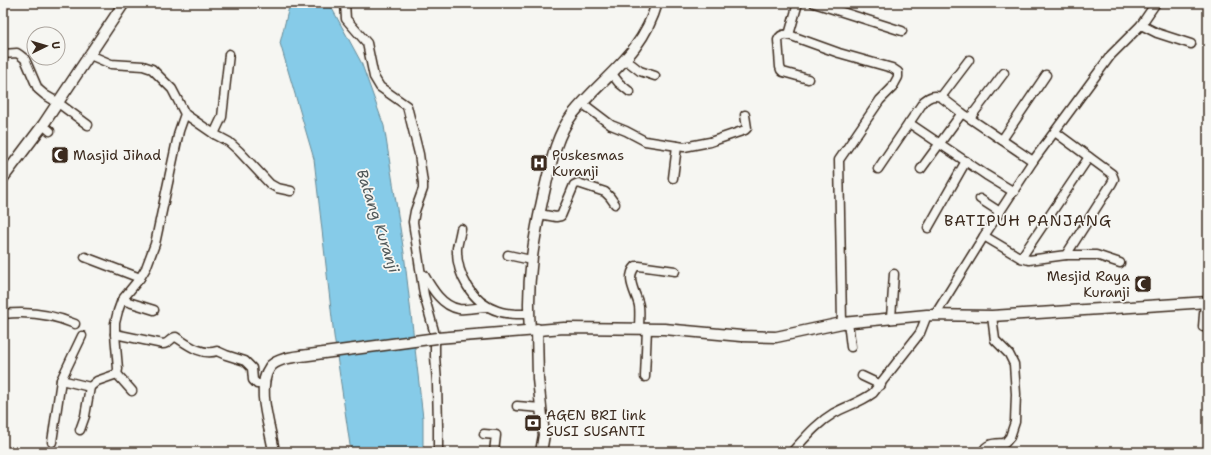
<svg xmlns="http://www.w3.org/2000/svg" width="1211" height="455" viewBox="0 0 1211 455" font-family="'Shantell Sans',sans-serif">
  <rect width="100%" height="100%" fill="#f6f6f2"/>
  <filter id="ink" filterUnits="userSpaceOnUse"><feTurbulence type="fractalNoise" baseFrequency=".025" numOctaves="2"/><feDisplacementMap in="SourceGraphic" scale="8" xChannelSelector="R" yChannelSelector="G"/><feConvolveMatrix kernelMatrix="1 2 1 2 8 2 1 2 1" color-interpolation-filters="sRGB"/></filter>
  <g filter="url(#ink)">
    <path fill="#86cbe8" stroke="#688b97" d="M290,3H329L361,62L384,126L404,253L423,418V452H351L334,336L314,159L280,43Z"/>
    <g fill="none" stroke-linecap="round" stroke-linejoin="round">
      <defs>
        <g id="minor">
          <path d="M345,3L346,19L367,43L374,77L380,87L407,106L419,154L423,183V189L415,211L413,222L424,295L434,331L435,343V356L437,383L438,426V452"/>
          <path d="M814,3L902,31"/>
          <path d="M1141,25L1157,33L1191,44"/>
          <path d="M789,35L798,3"/>
          <path d="M3,54L17,53L20,55L25,59L38,89L45,95L57,102L88,125"/>
          <path d="M90,55L111,64L143,66L152,69L172,89L185,114L214,134L229,142L239,151L270,184L277,188L291,191"/>
          <path d="M626,60L640,71L655,76"/>
          <path d="M612,74L619,83L630,92"/>
          <path d="M808,79L783,72L781,70L780,67L778,40C780,35 784,34 789,35L839,53L892,68L898,72V77L892,88L880,100L839,160L842,323"/>
          <path d="M941,97L969,60"/>
          <path d="M582,103L611,125L626,131L645,141L684,147L710,142L745,130L747,128L745,115"/>
          <path d="M970,118L1004,73"/>
          <path d="M909,123L986,175L1014,192"/>
          <path d="M43,125L50,131"/>
          <path d="M214,134L222,117L229,54"/>
          <path d="M1002,140L1046,75"/>
          <path d="M878,169L924,101C930,96 934,95 941,97L962,113L1033,161"/>
          <path d="M921,169L962,113"/>
          <path d="M673,178L677,146"/>
          <path d="M980,199L1000,212"/>
          <path d="M539,214L556,217L561,216L574,185L578,183L605,192L610,197L615,204"/>
          <path d="M928,228L966,161"/>
          <path d="M461,229C460,235 458,242 457,248C456,274 472,303 498,311C509,315 519,314 529,314"/>
          <path d="M984,236L1021,258L1029,260L1066,255L1112,183L1114,179L1112,174L1055,132"/>
          <path d="M508,255L531,260"/>
          <path d="M1066,255H1096L1120,263"/>
          <path d="M85,257L140,278"/>
          <path d="M1021,258L1089,157"/>
          <path d="M424,275C432,289 442,306 459,309C468,310 479,307 488,307"/>
          <path d="M122,300L154,310"/>
          <path d="M3,314C28,311 52,314 75,324"/>
          <path d="M935,315L984,236L1033,161L1111,55L1141,25L1156,3"/>
          <path d="M891,318L894,274"/>
          <path d="M848,322L851,347"/>
          <path d="M1203,327L1205,302"/>
          <path d="M639,329C639,321 640,313 639,306C637,294 624,278 636,266H639L675,271"/>
          <path d="M115,334L163,344C169,344 171,337 176,337C188,345 202,356 217,351L226,355L245,361L252,368L253,380L257,384H263"/>
          <path d="M117,374L132,391"/>
          <path d="M862,376L881,385"/>
          <path d="M645,377L647,328"/>
          <path d="M61,380L90,387L97,381L117,374L118,369L115,334V323L118,311L122,300L140,278L146,268L155,244L179,131L185,114"/>
          <path d="M517,406L541,408"/>
          <path d="M80,430L85,416L90,387"/>
          <path d="M484,434L496,435L494,452"/>
          <path d="M52,442L61,380L82,336"/>
          <path d="M792,452C805,438 817,423 834,413C847,406 861,402 873,393L920,333L927,315"/>
          <path d="M983,452C987,442 996,444 1005,443L1010,437L1015,422L1016,394L1014,364L1009,354L995,340L992,316"/>
        </g>
        <g id="tertiary">
          <path d="M3,178L43,125L124,3"/>
          <path d="M537,329L538,379L544,435L541,452"/>
          <path d="M530,330C526,280 534,236 545,188C551,163 556,136 572,115C604,75 642,56 657,3"/>
          <path d="M437,338L564,328L664,329L741,336L776,337L842,323L927,315L992,316L1208,302"/>
          <path d="M274,452C271,429 255,387 270,367C276,359 292,357 301,356"/>
        </g>
      </defs>
      <use href="#minor" stroke="#3b2a1e" stroke-width="11"/>
      <use href="#tertiary" stroke="#3b2a1e" stroke-width="13"/>
      <use href="#minor" stroke="#f6f6f2" stroke-width="8"/>
      <use href="#tertiary" stroke="#f6f6f2" stroke-width="10"/>
      <defs>
        <path id="tertiary-bridge" d="M301,356L437,338"/>
      </defs>
      <use href="#tertiary-bridge" stroke="#3b2a1e" stroke-width="13" stroke-linecap="butt"/>
      <use href="#tertiary-bridge" stroke="#f6f6f2" stroke-width="10"/>
    </g>
  </g>
  <defs>
    <symbol id="mosque-square" viewBox="-11 -11 22 22"><rect x="-9" y="-9" width="18" height="18" rx="4" fill="#3b2a1e" stroke="#f6f6f2"/><path d="M3.5-4.9A6 6 0 1 0 3.5 4.9A5 5 0 1 1 3.5-4.9Z" fill="#fff"/></symbol>
    <symbol id="hospital-square" viewBox="-11 -11 22 22"><rect x="-9" y="-9" width="18" height="18" rx="4" fill="#3b2a1e" stroke="#f6f6f2"/><path d="M-5-5h3v3.5h4V-5h3V5h-3V1.5h-4V5h-3Z" fill="#fff"/></symbol>
    <symbol id="bank-square" viewBox="-11 -11 22 22"><rect x="-9" y="-9" width="18" height="18" rx="4" fill="#3b2a1e" stroke="#f6f6f2"/><path d="M-6-4H6V4H-6ZM0-2.3a2.3 2.3 0 1 0 0 4.6a2.3 2.3 0 1 0 0-4.6Z" fill="#fff"/></symbol>
  </defs>
  <g fill-rule="evenodd">
    <use href="#mosque-square" x="50" y="145" width="20" height="20"/>
    <use href="#hospital-square" x="529" y="153" width="20" height="20"/>
    <use href="#mosque-square" x="1133" y="274" width="20" height="20"/>
    <use href="#bank-square" x="523" y="413" width="20" height="20"/>
  </g>
  <g text-anchor="middle" dominant-baseline="central" stroke-width="3.5" stroke-linejoin="round" paint-order="stroke">
    <g font-size="14" fill="#3b2a1e" stroke="#f6f6f2" text-anchor="start">
      <text x="73" y="155">Masjid Jihad</text>
      <text x="552" y="155">Puskesmas<tspan x="552" dy="16">Kuranji</tspan></text>
      <text x="1130" y="276" text-anchor="end">Mesjid Raya<tspan x="1130" dy="16">Kuranji</tspan></text>
      <text x="546" y="415">AGEN BRI link<tspan x="546" dy="16">SUSI SUSANTI</tspan></text>
    </g>
    <g font-size="15" font-style="italic" fill="#525a5b" stroke="#f6f6f2">
      <text transform="translate(378 221) rotate(72)">Batang Kuranji</text>
    </g>
    <g font-size="16" letter-spacing="1" fill="#3b2a1e" stroke="#f6f6f2">
      <text x="1028" y="220">BATIPUH PANJANG</text>
    </g>
  </g>
  <rect width="1211" height="455" fill="none" stroke="#f6f6f2" stroke-width="16"/>
  <rect x="8" y="8" width="1195" height="439" fill="none" stroke="#3b2a1e" stroke-width="1.5" filter="url(#ink)"/>
  <g transform="translate(46 46) rotate(85)"><circle r="19" fill="#f6f6f2" stroke="#aba49d"/>
  <path d="M0-3L7 15L0 10L-7 15Z" fill="#3b2a1e"/>
  <text y="-6" font-size="11" font-weight="bold" text-anchor="middle" fill="#3b2a1e">U</text>
  </g>
</svg>
